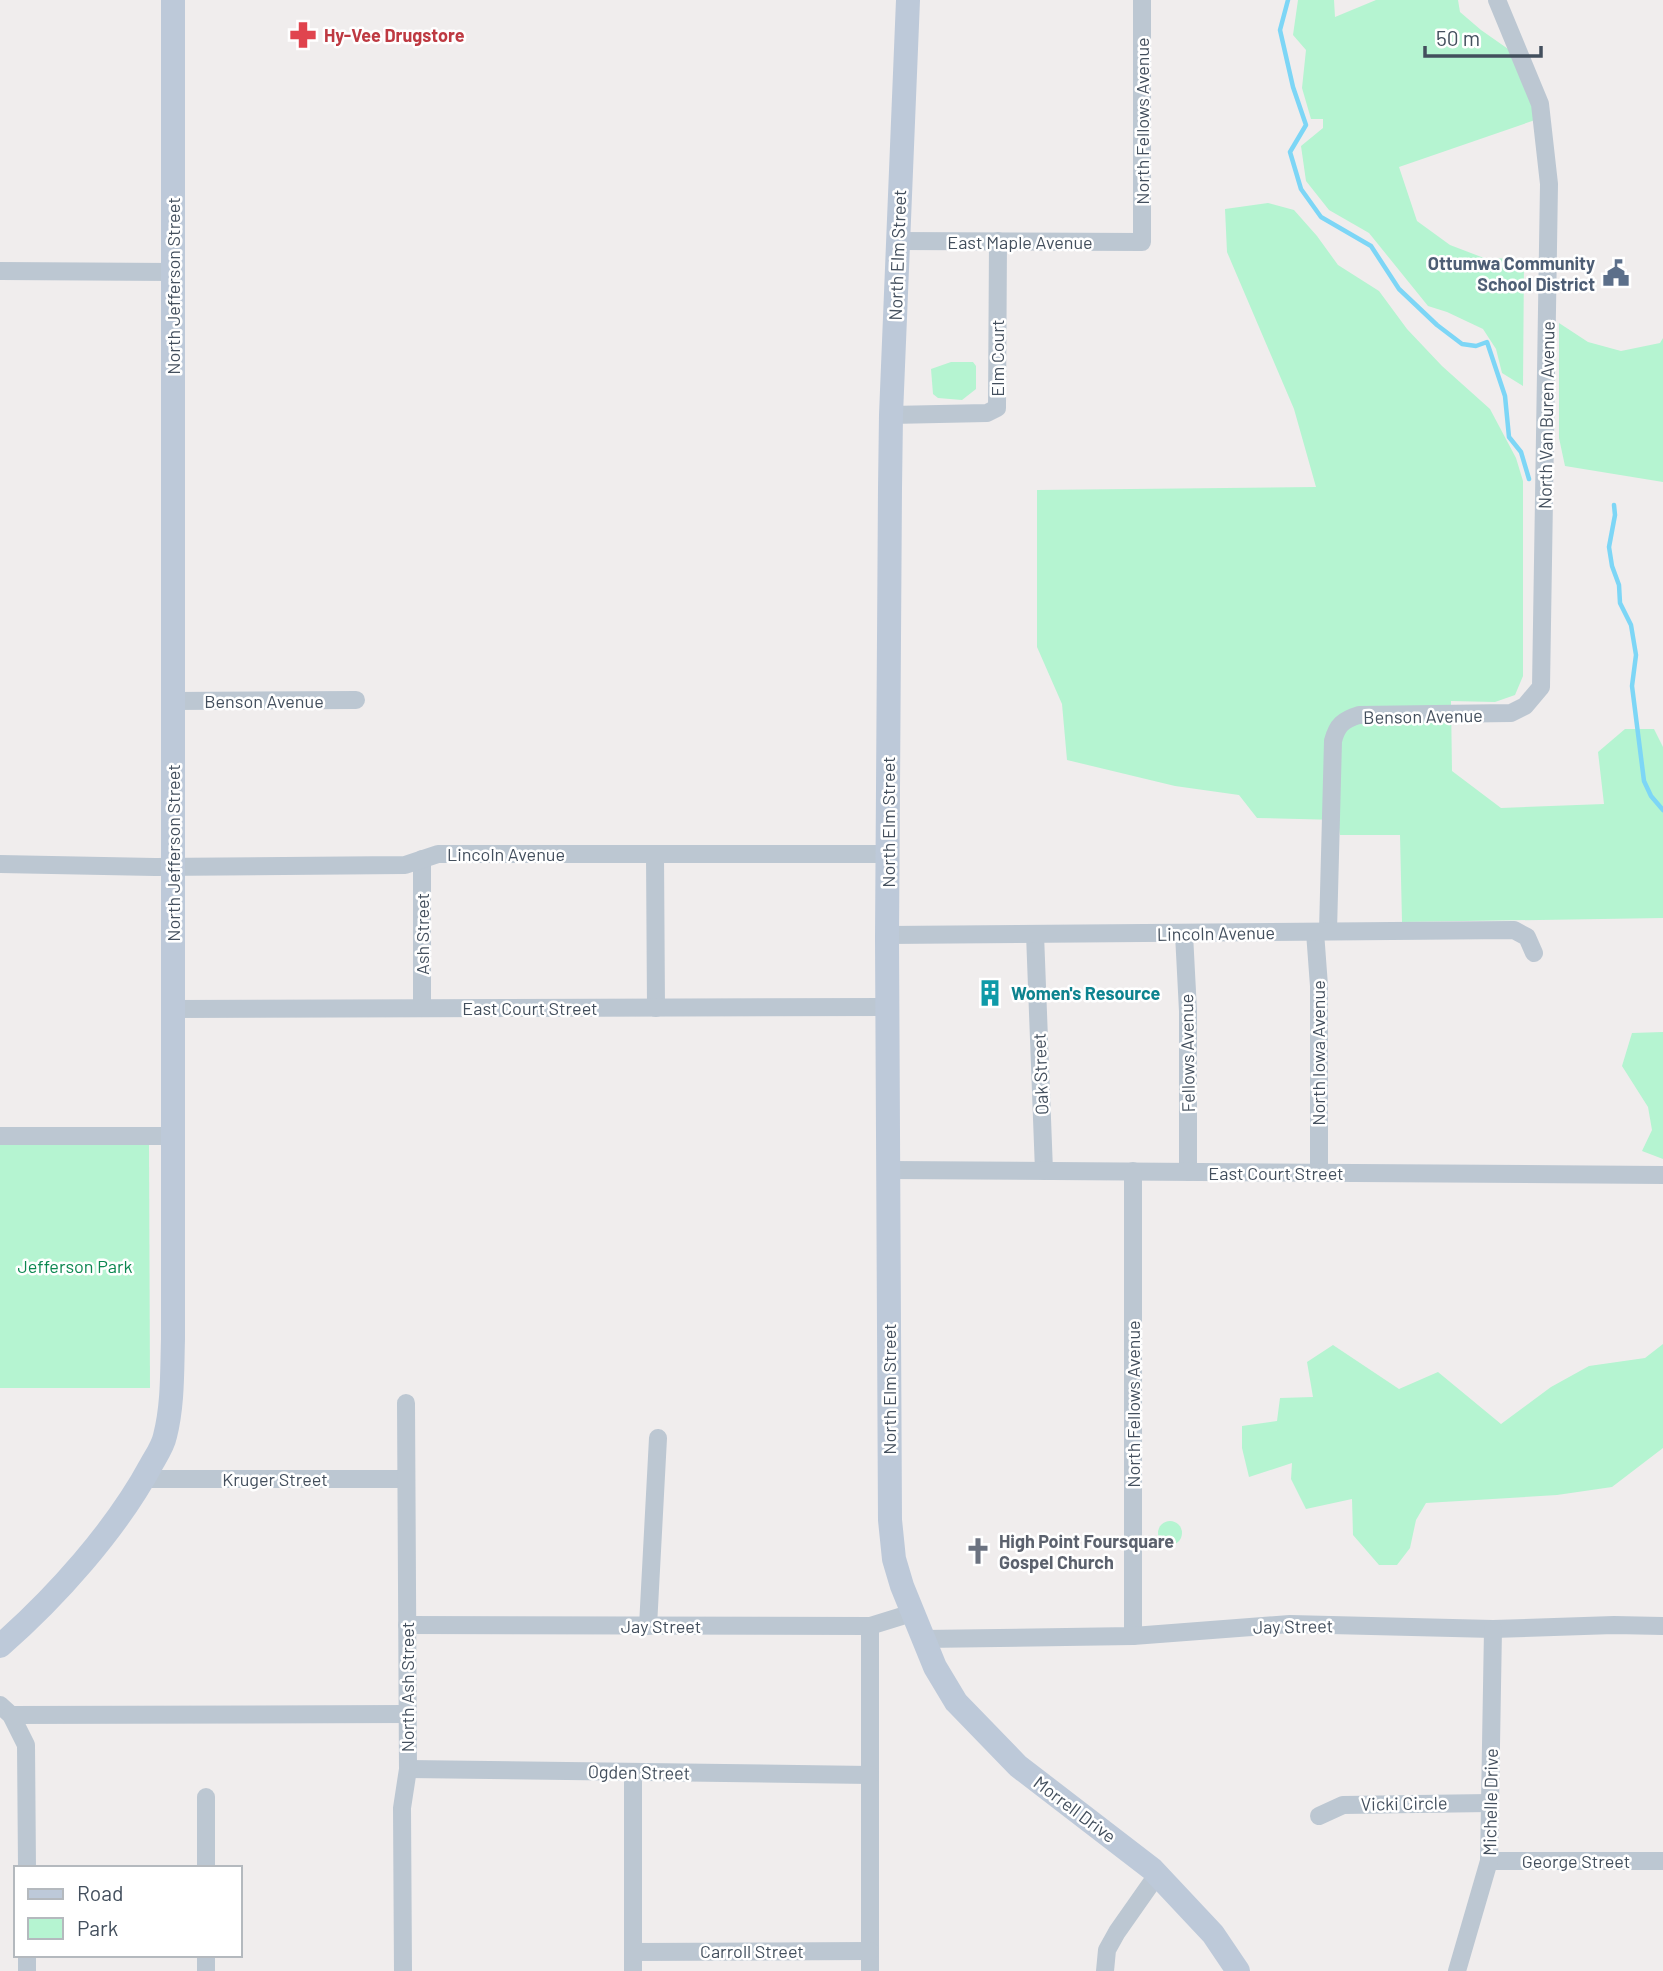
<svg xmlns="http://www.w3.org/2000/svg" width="1663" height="1971" viewBox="0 0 1663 1971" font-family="Barlow,sans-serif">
  <rect width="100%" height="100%" fill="#f0eded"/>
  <g fill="#b5f4d1">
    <path d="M1298,0H1334L1335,17L1376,0H1458L1460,12L1481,30L1521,58L1541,118L1399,167L1417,221L1450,245L1484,258L1524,259L1523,386L1502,373L1496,349L1483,329L1447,312L1428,306L1369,233L1329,210L1306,181L1301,146L1323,128V119H1311L1302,88L1306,50L1293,35Z"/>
    <path d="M1268,203L1294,210L1317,236L1338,265L1379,291L1407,329L1442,366L1490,409L1516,458L1523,481V676L1515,695L1495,702L1451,701L1452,771L1501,808L1604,804L1598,752L1625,729H1654L1663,747V918L1402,922L1400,835H1340L1338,820L1257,818L1239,795L1175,786L1067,760L1062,704L1037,647V490L1316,487L1294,409L1227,252L1225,209Z"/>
    <path d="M1559,323L1588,342L1621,351L1660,343L1663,338V482L1565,466L1559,438Z"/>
    <path d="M951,362H973L976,366V389L962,400L938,398L933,394L931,369Z"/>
    <path d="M1663,1032V1159L1642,1151L1652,1130L1648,1107L1622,1066L1632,1033Z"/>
    <path d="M149,1144L150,1388H0V1145Z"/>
    <path d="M1663,1344V1448L1612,1487L1557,1495L1426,1503L1416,1520L1410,1548L1397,1565H1379L1353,1535L1352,1499L1306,1509L1291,1479L1292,1463L1249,1477L1242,1448V1426L1277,1421L1280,1398L1313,1397L1307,1362L1333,1345L1399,1389L1438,1372L1501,1424L1551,1387L1589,1366L1645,1358Z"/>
    <circle cx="1170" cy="1533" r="12"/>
  </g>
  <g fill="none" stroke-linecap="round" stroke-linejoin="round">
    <g stroke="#7dd6f6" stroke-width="4.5">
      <path d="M1288,0L1280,30L1293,87L1306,125L1290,152L1301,189L1321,217L1371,246L1399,289L1437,325L1462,344L1476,346L1487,342L1505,396L1509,437L1521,452L1529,479"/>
      <path d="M1614,505L1615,515L1609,547L1612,566L1619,585L1620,603L1631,625L1636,655L1632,686L1644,781L1651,796L1663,810"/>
    </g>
    <g stroke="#bcc7d2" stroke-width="18">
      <path d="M897,241L1142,242V0"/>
      <path d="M0,271L173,272"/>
      <path d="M891,415L987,413L997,408L998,241"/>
      <path d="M173,701L356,700"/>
      <path d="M655,855L656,1008"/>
      <path d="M422,859V1008"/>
      <path d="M0,864L155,867L405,865L438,854H887"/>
      <path d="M1328,931L1333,741C1337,725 1343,720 1359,715L1511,713L1525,706L1541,687L1549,184L1540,104L1497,0"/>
      <path d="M1315,932L1319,986V1173"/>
      <path d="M1035,934L1044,1171"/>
      <path d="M1184,934L1188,1011V1172"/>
      <path d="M887,935L1514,930L1527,937L1534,953"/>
      <path d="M173,1009L887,1007"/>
      <path d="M0,1136H173"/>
      <path d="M888,1170L1663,1175"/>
      <path d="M1133,1171V1636"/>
      <path d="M144,1479H406"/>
      <path d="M407,1625L870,1626L912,1613"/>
      <path d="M648,1626L658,1438"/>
      <path d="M870,1626V1971"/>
      <path d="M923,1639L1133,1636L1290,1624L1493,1629L1614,1625L1663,1626"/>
      <path d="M0,1705L11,1715L26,1745L27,1868"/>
      <path d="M11,1715L407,1714"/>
      <path d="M408,1769L870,1775"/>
      <path d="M206,1797V1868"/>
      <path d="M1319,1816L1343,1805L1490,1803"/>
      <path d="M1489,1861H1663"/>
      <path d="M633,1952L870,1951"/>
      <path d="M27,1955V1971"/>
      <path d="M206,1955V1971"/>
      <path d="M403,1971L402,1808L408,1769L406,1403"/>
      <path d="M633,1971V1772"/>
      <path d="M1105,1971L1107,1950L1117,1932L1157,1875"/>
      <path d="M1457,1971L1489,1861L1493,1629"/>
    </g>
    <g stroke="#bdc9d9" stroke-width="24">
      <path d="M908,0L891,415L890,488L887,939L890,1520L894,1559L902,1586L935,1667L956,1702L1018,1766L1152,1869L1213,1934L1238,1971"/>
      <path d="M0,1646C56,1597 116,1530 151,1465C156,1456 163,1446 165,1436C173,1405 172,1371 173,1339V0"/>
    </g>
  </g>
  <defs>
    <symbol id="pharmacy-bare" viewBox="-9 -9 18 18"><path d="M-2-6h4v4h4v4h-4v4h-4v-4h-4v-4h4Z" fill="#e0444e" stroke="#fff" stroke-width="2.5" paint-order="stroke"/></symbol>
    <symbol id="civic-bare" viewBox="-9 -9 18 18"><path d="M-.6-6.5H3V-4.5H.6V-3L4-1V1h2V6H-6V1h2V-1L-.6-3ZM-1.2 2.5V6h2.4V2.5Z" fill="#5c6f8a" stroke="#fff" stroke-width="2.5" paint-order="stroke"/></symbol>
    <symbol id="building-bare" viewBox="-9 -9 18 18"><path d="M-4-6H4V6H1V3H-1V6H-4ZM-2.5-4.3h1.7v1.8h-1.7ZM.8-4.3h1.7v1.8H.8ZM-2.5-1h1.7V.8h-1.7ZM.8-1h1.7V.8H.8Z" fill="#0f9aa8" stroke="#fff" stroke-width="2.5" paint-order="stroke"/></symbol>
    <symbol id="church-bare" viewBox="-9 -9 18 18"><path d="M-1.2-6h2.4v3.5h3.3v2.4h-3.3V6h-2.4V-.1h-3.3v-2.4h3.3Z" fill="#6b7280" stroke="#fff" stroke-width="2.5" paint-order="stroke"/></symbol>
  </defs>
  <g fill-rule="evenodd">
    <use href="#pharmacy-bare" x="284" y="16" width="38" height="38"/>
    <use href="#civic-bare" x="1597" y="254" width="38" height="38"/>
    <use href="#building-bare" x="971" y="974" width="38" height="38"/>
    <use href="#church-bare" x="959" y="1532" width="38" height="38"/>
  </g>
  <g text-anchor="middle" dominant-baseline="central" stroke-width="5" stroke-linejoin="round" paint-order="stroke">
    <g font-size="18" font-weight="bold" fill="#be3a42" stroke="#fff" text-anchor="start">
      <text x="324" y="35">Hy-Vee Drugstore</text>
    </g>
    <g font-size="18" fill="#434f5d" stroke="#fff">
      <text transform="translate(1142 121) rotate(-90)">North Fellows Avenue</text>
      <text x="1020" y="242">East Maple Avenue</text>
      <text transform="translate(897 255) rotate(-88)">North Elm Street</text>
      <text transform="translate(173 286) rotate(-90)">North Jefferson Street</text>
      <text transform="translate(997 358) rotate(-90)">Elm Court</text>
      <text transform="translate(1546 415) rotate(-89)">North Van Buren Avenue</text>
      <text x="264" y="701">Benson Avenue</text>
      <text transform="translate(1423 716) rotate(-1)">Benson Avenue</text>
      <text transform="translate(888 822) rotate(-90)">North Elm Street</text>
      <text transform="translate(173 853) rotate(-90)">North Jefferson Street</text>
      <text x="506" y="854">Lincoln Avenue</text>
      <text transform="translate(1216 933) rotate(-1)">Lincoln Avenue</text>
      <text transform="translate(422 934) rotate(-90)">Ash Street</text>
      <text x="530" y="1008">East Court Street</text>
      <text transform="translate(1187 1053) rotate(-91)">Fellows Avenue</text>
      <text transform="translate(1318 1053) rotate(-90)">North Iowa Avenue</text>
      <text transform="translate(1040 1074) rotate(-92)">Oak Street</text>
      <text x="1276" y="1173">East Court Street</text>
      <text transform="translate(889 1389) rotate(-90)">North Elm Street</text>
      <text transform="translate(1133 1404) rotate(-90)">North Fellows Avenue</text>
      <text x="275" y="1479">Kruger Street</text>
      <text x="661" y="1626">Jay Street</text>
      <text transform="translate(1293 1626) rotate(-1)">Jay Street</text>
      <text transform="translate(407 1687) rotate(-90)">North Ash Street</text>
      <text transform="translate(639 1772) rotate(1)">Ogden Street</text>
      <text transform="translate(1490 1802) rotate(-89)">Michelle Drive</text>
      <text transform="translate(1404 1803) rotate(-1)">Vicki Circle</text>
      <text transform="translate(1075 1809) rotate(37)">Morrell Drive</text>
      <text x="1576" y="1861">George Street</text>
      <text x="752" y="1951">Carroll Street</text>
    </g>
    <g font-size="18" font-weight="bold" fill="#4e5e75" stroke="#fff" text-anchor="end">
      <text x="1595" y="263">Ottumwa Community<tspan x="1595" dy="21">School District</tspan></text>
    </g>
    <g font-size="18" font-weight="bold" fill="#0d838f" stroke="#fff" text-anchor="start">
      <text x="1011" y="993">Women's Resource</text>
    </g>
    <g font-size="18" fill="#0c8750" stroke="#fff">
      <text x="75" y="1266">Jefferson Park</text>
    </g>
    <g font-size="18" font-weight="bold" fill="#5b616d" stroke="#fff" text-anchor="start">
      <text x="999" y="1541">High Point Foursquare<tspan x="999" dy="21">Gospel Church</tspan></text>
    </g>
  </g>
  <rect x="14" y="1866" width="228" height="91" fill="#ffffff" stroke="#b4b9be" stroke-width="2"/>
  <rect x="28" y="1889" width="35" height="10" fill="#bdc9d9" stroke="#b4b9be" stroke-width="2"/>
  <text x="77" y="1901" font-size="21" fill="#434f5d">Road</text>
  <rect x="28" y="1918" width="35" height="21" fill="#b5f4d1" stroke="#b4b9be" stroke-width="2"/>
  <text x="77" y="1936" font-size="21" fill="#434f5d">Park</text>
  <path d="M1425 46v10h116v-10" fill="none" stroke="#434f5d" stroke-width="3.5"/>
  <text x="1436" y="46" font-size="21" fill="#434f5d" stroke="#ffffff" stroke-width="5" paint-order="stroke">50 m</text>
</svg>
